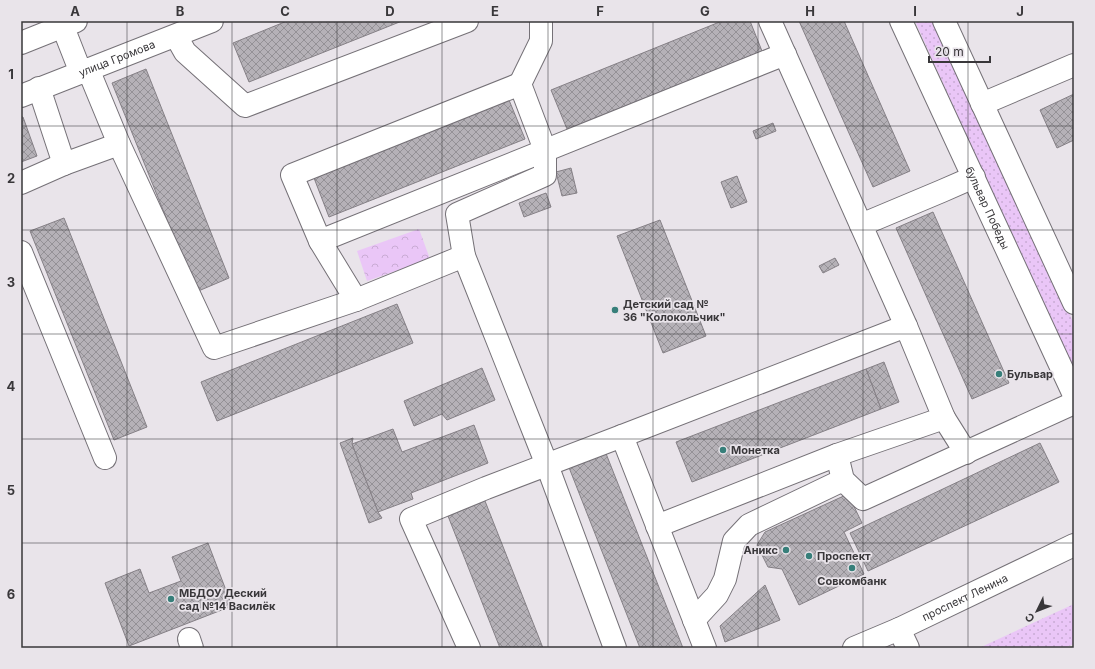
<svg xmlns="http://www.w3.org/2000/svg" width="1095" height="669" viewBox="0 0 1095 669" font-family="Inter,sans-serif">
  <defs>
    <pattern id="grass-dots" width="8" height="8" patternUnits="userSpaceOnUse"><rect width="8" height="8" fill="#eac6f7"/><path d="M2 2h.1M6 6h.1" fill="none" stroke="#c9abd4" stroke-width="1.8" stroke-linecap="round"/></pattern>
    <pattern id="forest-crowns" width="20" height="18" patternUnits="userSpaceOnUse"><rect width="20" height="18" fill="#eac6f7"/><path d="M2 6a3 3 0 1 1 6 0M12 15a3 3 0 1 1 6 0" fill="none" stroke="#c9abd4"/></pattern>
    <pattern id="building-cross-hatch" width="8" height="8" patternUnits="userSpaceOnUse"><rect width="8" height="8" fill="#b5b1b7"/><path d="M0 0l8 8M0 8l8-8" fill="none" stroke="#949196"/></pattern>
  </defs>
  <rect width="100%" height="100%" fill="#e9e4ea"/>
  <g fill="url(#grass-dots)">
    <path d="M915,21H938L1074,324V374Z"/>
    <path d="M1074,604V644L1064,648H979Z"/>
  </g>
  <path fill="url(#forest-crowns)" d="M419,229L430,259L367,281L357,251Z"/>
  <g fill="url(#building-cross-hatch)" stroke="#858086">
    <path d="M287,21H402L249,82L233,43Z"/>
    <path d="M722,21H750L762,51L567,129L551,90Z"/>
    <path d="M799,21H844L910,171L873,187Z"/>
    <path d="M146,69L229,278L196,292L112,83Z"/>
    <path d="M1074,94V140L1057,148L1040,110Z"/>
    <path d="M509,100L525,139L329,217L314,178Z"/>
    <path d="M21,117H23L37,156L21,162Z"/>
    <path d="M773,123L776,131L756,139L753,131Z"/>
    <path d="M571,168L577,193L562,196L556,172Z"/>
    <path d="M737,176L747,202L731,208L721,182Z"/>
    <path d="M546,193L551,207L524,217L519,203Z"/>
    <path d="M933,212L1009,383L972,399L896,228Z"/>
    <path d="M64,218L147,427L114,440L30,231Z"/>
    <path d="M660,220L706,336L663,353L617,236Z"/>
    <path d="M835,258L839,265L823,273L819,266Z"/>
    <path d="M397,304L413,343L217,421L201,382Z"/>
    <path d="M884,362L899,402L881,409L866,369Z"/>
    <path d="M482,368L495,400L447,420L442,414L414,426L404,401Z"/>
    <path d="M866,369L881,409L692,482L676,442Z"/>
    <path d="M474,425L488,463L411,493L413,499L378,512L352,444L393,429L402,452Z"/>
    <path d="M353,438L352,444L378,512L382,518L369,523L340,443Z"/>
    <path d="M1040,443L1059,482L868,571L850,533Z"/>
    <path d="M605,451L683,648H640L568,465Z"/>
    <path d="M848,494L862,523L844,532L864,574L799,605L782,569L768,567L757,545L765,532Z"/>
    <path d="M485,501L543,648H500L448,516Z"/>
    <path d="M208,543L232,606L129,646L105,583L140,569L149,593L181,581L172,557Z"/>
    <path d="M765,585L780,620L725,642L720,626Z"/>
  </g>
  <g fill="none" stroke-linecap="round" stroke-linejoin="round">
    <defs>
      <g id="minor">
        <path d="M541,21V41L520,84L545,150V175L457,214L464,256L547,465L615,648"/>
        <path id="s1" d="M901,21L1074,395"/>
        <path d="M944,21L1074,303"/>
        <path d="M63,27L81,73"/>
        <path d="M176,36L185,52L245,106L467,21"/>
        <path d="M21,43L76,21"/>
        <path d="M88,69L119,144"/>
        <path d="M39,88L64,164"/>
        <path id="s2" d="M21,96L212,21"/>
        <path d="M982,104L1074,65"/>
        <path d="M21,183L64,164L119,144L214,348L356,300L320,241L292,175L520,84"/>
        <path d="M861,225L942,191L974,177"/>
        <path d="M320,241L785,54"/>
        <path d="M21,252L105,458"/>
        <path d="M356,300L464,256"/>
        <path d="M944,418L966,453"/>
        <path d="M622,436L705,648"/>
        <path d="M837,455L843,480L863,499L1074,403"/>
        <path d="M657,526L837,455L944,418L906,326L770,21"/>
        <path d="M694,620L717,595L725,579L734,541L749,525L843,480"/>
        <path d="M899,629L908,648"/>
        <path d="M189,639L192,648"/>
        <path d="M469,648L411,519L486,488L622,436L906,326"/>
      </g>
      <g id="major">
        <path id="s3" d="M854,648L899,629L1074,545"/>
      </g>
    </defs>
    <use href="#minor" stroke="#757177" stroke-width="24"/>
    <use href="#major" stroke="#757177" stroke-width="24"/>
    <use href="#minor" stroke="#fff" stroke-width="22"/>
    <use href="#major" stroke="#fff" stroke-width="22"/>
  </g>
  <path fill="none" stroke="#39373a" stroke-width="1" stroke-opacity="0.55" d="M127,21V648M232,21V648M337,21V648M442,21V648M548,21V648M653,21V648M758,21V648M863,21V648M968,21V648M21,126H1074M21,230H1074M21,334H1074M21,439H1074M21,543H1074"/>
  <g fill="#377f7a" stroke="#e9e4ea" stroke-width="1.5">
    <circle cx="615" cy="310" r="4"/>
    <circle cx="999" cy="374" r="4"/>
    <circle cx="723" cy="450" r="4"/>
    <circle cx="786" cy="550" r="4"/>
    <circle cx="809" cy="556" r="4"/>
    <circle cx="852" cy="568" r="4"/>
    <circle cx="171" cy="599" r="4"/>
  </g>
  <g text-anchor="middle" dominant-baseline="central" stroke-width="3.5" stroke-linejoin="round" paint-order="stroke">
    <g font-size="11" fill="#39373a" stroke="#e9e4ea">
      <text stroke="none"><textPath href="#s2" startOffset="103">улица Громова</textPath></text>
      <text stroke="none"><textPath href="#s1" startOffset="206">бульвар Победы</textPath></text>
      <text stroke="none"><textPath href="#s3" startOffset="122">проспект Ленина</textPath></text>
    </g>
    <g font-size="11" font-weight="bold" fill="#39373a" stroke="#e9e4ea" text-anchor="start">
      <text x="623" y="304">Детский сад №<tspan x="623" dy="13">36 "Колокольчик"</tspan></text>
      <text x="1007" y="374">Бульвар</text>
      <text x="731" y="450">Монетка</text>
      <text x="778" y="550" text-anchor="end">Аникс</text>
      <text x="817" y="556">Проспект</text>
      <text x="852" y="581" text-anchor="middle">Совкомбанк</text>
      <text x="179" y="593">МБДОУ Деский<tspan x="179" dy="13">сад №14 Василёк</tspan></text>
    </g>
  </g>
  <rect width="1095" height="669" fill="none" stroke="#e9e4ea" stroke-width="44"/>
  <g transform="translate(1037 611) rotate(227)" stroke="#e9e4ea" stroke-width="3" paint-order="stroke">
  <path d="M0-3L7 15L0 10L-7 15Z" fill="#39373a"/>
  <text y="-6" font-size="11" font-weight="bold" text-anchor="middle" fill="#39373a">С</text>
  </g>
  <path d="M929 56v6h61v-6" fill="none" stroke="#39373a" stroke-width="2"/>
  <text x="935" y="56" font-size="12" fill="#39373a" stroke="#e9e4ea" stroke-width="3" paint-order="stroke">20 m</text>
  <rect x="22" y="22" width="1051" height="625" fill="none" stroke="#39373a" stroke-width="1.5"/>
  <g font-size="13" text-anchor="middle" font-weight="bold" fill="#39373a">
    <text x="75" y="16">A</text>
    <text x="180" y="16">B</text>
    <text x="285" y="16">C</text>
    <text x="390" y="16">D</text>
    <text x="495" y="16">E</text>
    <text x="600" y="16">F</text>
    <text x="705" y="16">G</text>
    <text x="810" y="16">H</text>
    <text x="915" y="16">I</text>
    <text x="1020" y="16">J</text>
    <text x="11" y="79">1</text>
    <text x="11" y="183">2</text>
    <text x="11" y="287">3</text>
    <text x="11" y="391">4</text>
    <text x="11" y="495">5</text>
    <text x="11" y="599">6</text>
  </g>
</svg>
